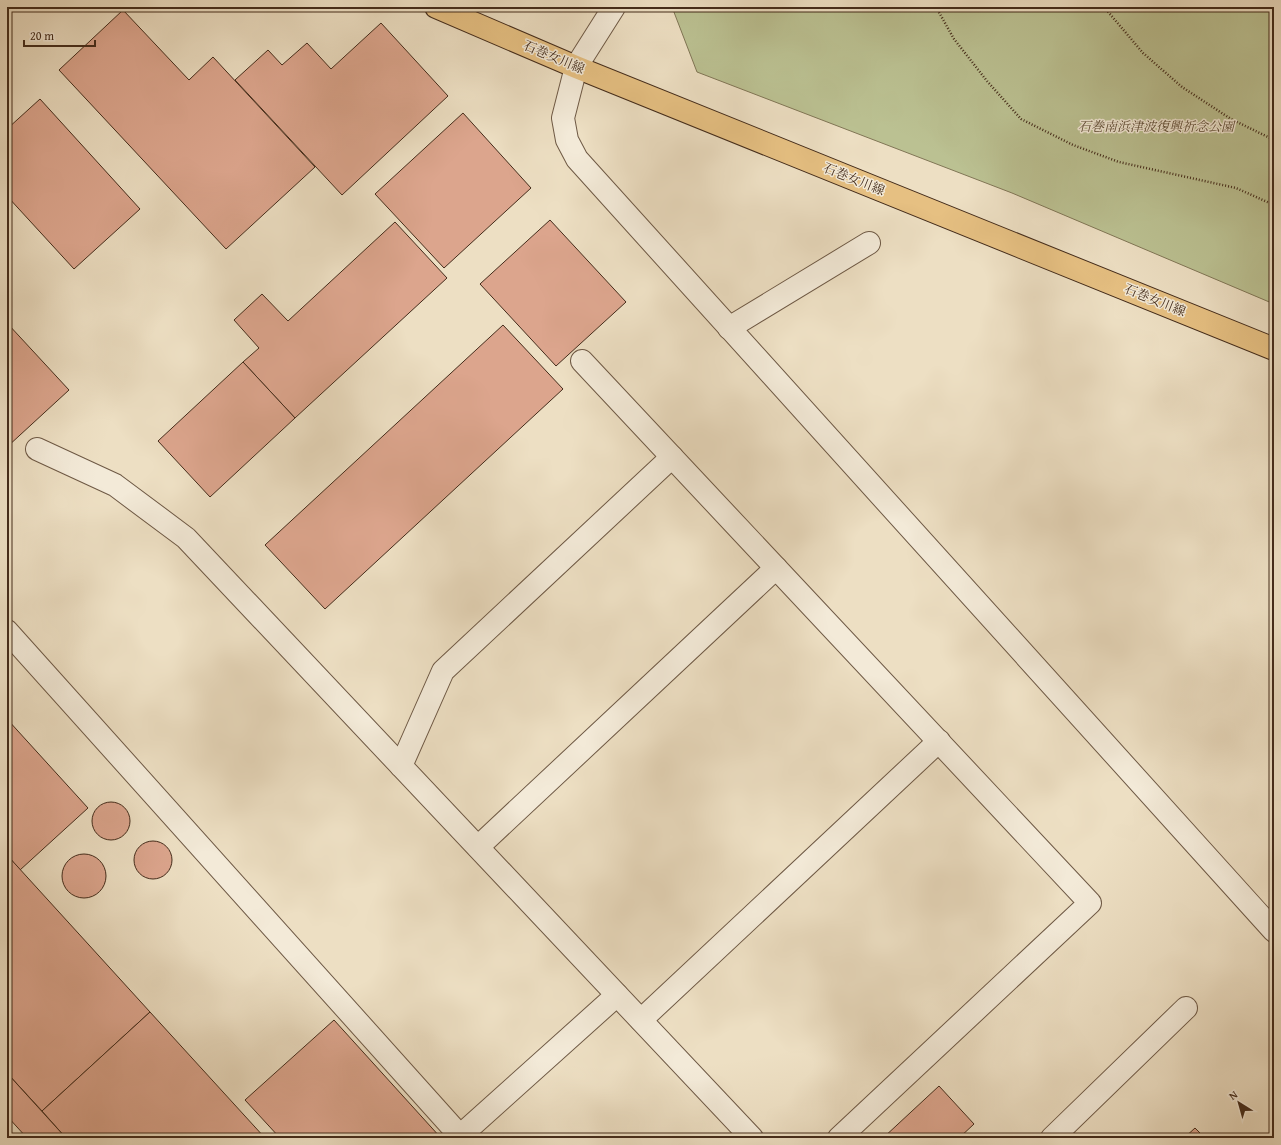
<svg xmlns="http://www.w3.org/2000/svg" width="1281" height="1145" viewBox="0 0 1281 1145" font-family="'Gentium Book Plus','Noto Serif JP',serif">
  <rect width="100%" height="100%" fill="#eddfc3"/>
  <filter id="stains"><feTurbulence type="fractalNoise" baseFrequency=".005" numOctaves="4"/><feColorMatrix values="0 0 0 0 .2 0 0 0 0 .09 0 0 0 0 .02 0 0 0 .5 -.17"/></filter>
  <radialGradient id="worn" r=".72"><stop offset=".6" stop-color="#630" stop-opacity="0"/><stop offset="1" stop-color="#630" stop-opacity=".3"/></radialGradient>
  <path fill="#bbc192" stroke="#807656" d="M672,7H1274V304L1012,193L697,72Z"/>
  <g fill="#dca58d" stroke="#442c1b">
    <path d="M123,10L189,80L213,57L315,167L226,249L59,70Z"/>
    <path d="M381,23L448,96L342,195L235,80L268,50L282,65L307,43L331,69Z"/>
    <path d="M40,99L140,209L74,269L7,196V129Z"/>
    <path d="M463,113L531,188L444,268L375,194Z"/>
    <path d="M550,220L626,302L556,366L480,284Z"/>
    <path d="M395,222L447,278L295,418L243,362L259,348L234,320L262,294L288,321Z"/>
    <path d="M7,323L69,390L7,447Z"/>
    <path d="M503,325L563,389L325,609L265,545Z"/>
    <path d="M243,362L295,418L210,497L158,441Z"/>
    <path d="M7,719L88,808L20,870L7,855Z"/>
    <circle cx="111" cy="821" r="19"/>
    <circle cx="153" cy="860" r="19"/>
    <circle cx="84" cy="876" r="22"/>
    <path d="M7,855L150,1012L42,1111L7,1073Z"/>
    <path d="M150,1012L265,1138H66L42,1111Z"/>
    <path d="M334,1020L441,1138H280L245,1100Z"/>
    <path d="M7,1073L66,1138H27L7,1116Z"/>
    <path d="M939,1086L974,1124L959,1138H883Z"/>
    <path d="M1195,1128L1205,1138H1184Z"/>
  </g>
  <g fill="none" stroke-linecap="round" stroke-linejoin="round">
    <defs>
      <g id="minor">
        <path d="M614,7L576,67L563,118L567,140L577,159C808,417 1043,672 1274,931"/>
        <path d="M729,328L869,243"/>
        <path d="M582,361L776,568"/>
        <path d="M37,449L115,485L186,538L752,1138"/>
        <path d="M7,631L462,1138"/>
        <path d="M401,766L443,671L672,457"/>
        <path d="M478,847L776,568L1090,903L839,1138"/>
        <path d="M641,1020L939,741"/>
        <path d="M460,1136L617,995"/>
        <path d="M1052,1138L1186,1008"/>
      </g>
      <path id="major" d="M436,7L576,67L1274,349"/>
    </defs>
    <use href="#minor" stroke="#6e5945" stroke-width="24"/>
    <use href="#major" stroke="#442c1b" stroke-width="24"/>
    <g stroke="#442c1b" stroke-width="2.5" stroke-dasharray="1 2" stroke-linecap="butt">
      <path d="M936,7L954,39L987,81L1021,119L1073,145L1119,162L1236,188L1274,205"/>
      <path d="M1104,7L1143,53L1182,87L1231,119L1274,140"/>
    </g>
    <use href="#minor" stroke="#f3ead8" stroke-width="22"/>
    <use href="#major" stroke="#e6c082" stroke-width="22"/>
  </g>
  <g text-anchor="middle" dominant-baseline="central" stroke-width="3" stroke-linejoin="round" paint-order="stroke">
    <g font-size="13" fill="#442c1b" stroke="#f3ead8">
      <text transform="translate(554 57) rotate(23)">石巻女川線</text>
      <text transform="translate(854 179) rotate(22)">石巻女川線</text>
      <text transform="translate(1155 300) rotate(22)">石巻女川線</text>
    </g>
    <g font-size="13" font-style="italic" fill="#5c4a33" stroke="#f3ead8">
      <text x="1156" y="126">石巻南浜津波復興祈念公園</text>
    </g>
  </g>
  <rect width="1281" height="1145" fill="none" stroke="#eddfc3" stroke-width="24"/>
  <rect x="8" y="8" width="1265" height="1129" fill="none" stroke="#442c1b" stroke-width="2"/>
  <rect x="12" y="12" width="1257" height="1121" fill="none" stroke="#442c1b"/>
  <g transform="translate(1239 1103) rotate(323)" stroke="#f3ead8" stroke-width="3" paint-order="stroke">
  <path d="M0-3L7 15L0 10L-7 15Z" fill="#442c1b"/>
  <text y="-6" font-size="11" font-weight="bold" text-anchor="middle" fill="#442c1b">N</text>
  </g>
  <path d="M24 40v6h71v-6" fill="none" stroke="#442c1b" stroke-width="2"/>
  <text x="30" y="40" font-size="12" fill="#442c1b" stroke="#f3ead8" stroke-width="3" paint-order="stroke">20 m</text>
  <rect width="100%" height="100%" filter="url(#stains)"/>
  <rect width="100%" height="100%" fill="url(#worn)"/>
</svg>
